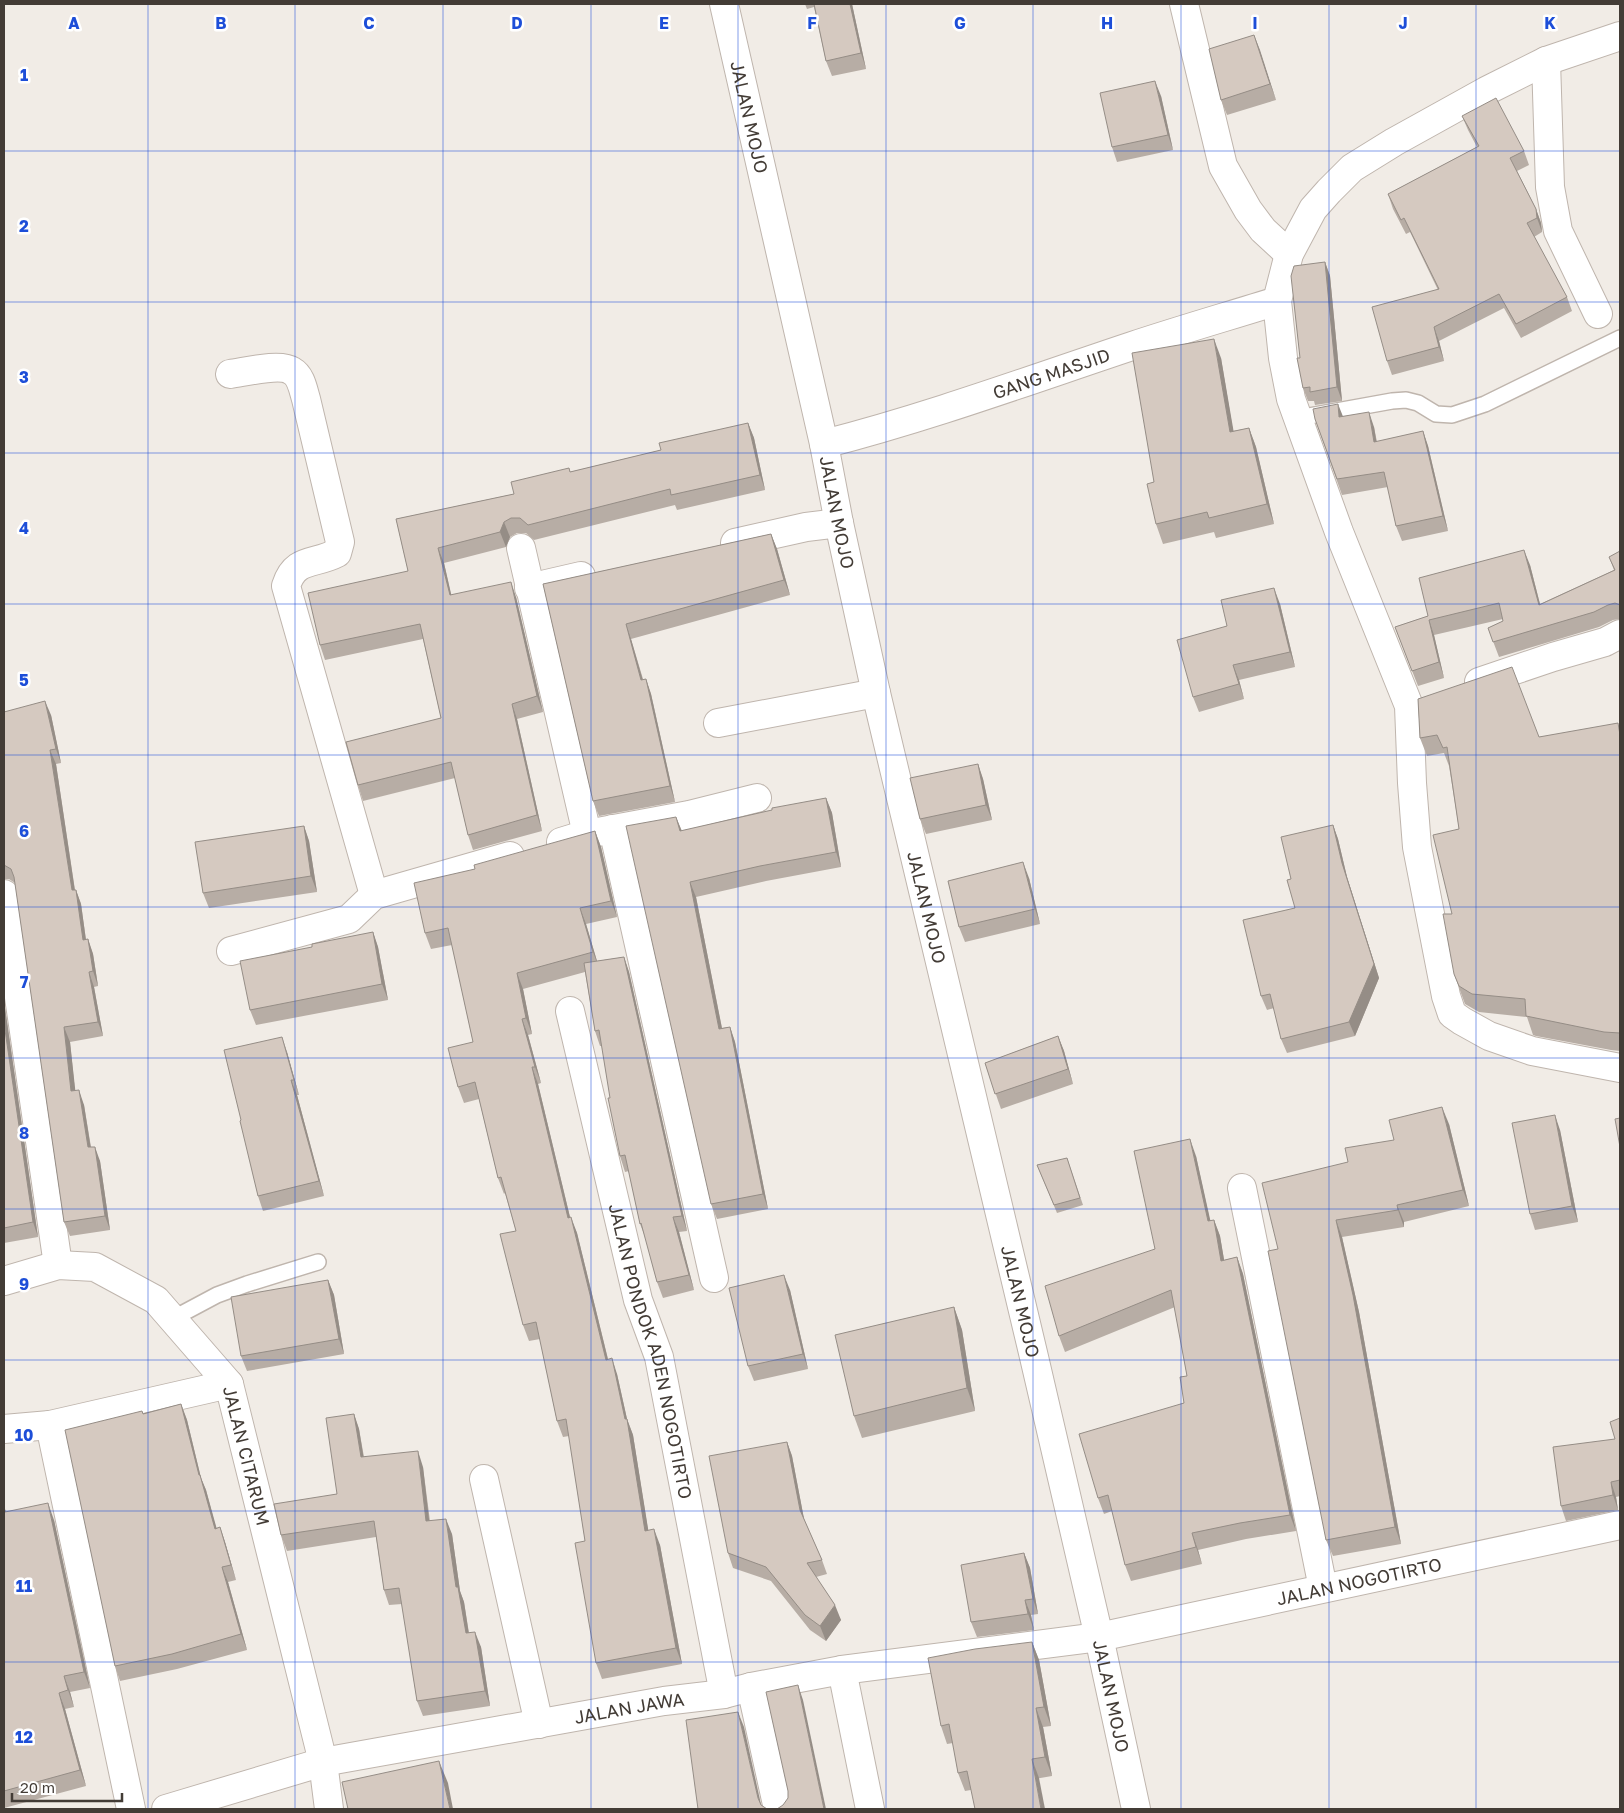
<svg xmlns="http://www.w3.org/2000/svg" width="1624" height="1813" viewBox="0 0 1624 1813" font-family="'Golos Text',sans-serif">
  <rect width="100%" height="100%" fill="#f1ece6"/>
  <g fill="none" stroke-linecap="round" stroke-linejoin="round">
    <defs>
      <g id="service">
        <path d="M1298,418L1392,401L1406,400L1418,403L1436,414L1452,415L1485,404L1620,338"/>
        <path d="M172,1319L217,1295L247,1284L318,1262"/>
      </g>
      <g id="minor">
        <path d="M1184,4L1223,166L1248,210L1263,230L1289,254"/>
        <path d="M1620,36L1546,61L1486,91L1394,142L1352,168L1329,191L1313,209L1289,254L1277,301L1283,358L1291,399L1339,532L1409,706L1412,783L1417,847L1446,996L1452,1014L1462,1021L1489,1036L1532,1051L1620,1068"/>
        <path d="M1546,61L1550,187L1558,231L1598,314"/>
        <path d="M230,374C245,372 280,363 292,371C301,376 303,389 306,399L340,542L337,553C314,565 295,557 286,586L374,895"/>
        <path id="s1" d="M824,444C929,417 1030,380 1132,346C1180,330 1229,316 1277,301"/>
        <path d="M735,543L806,527L839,523"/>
        <path d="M521,548L587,834"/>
        <path d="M529,588L581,576"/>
        <path d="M1479,682L1553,657L1605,642L1620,634"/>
        <path d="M718,723L876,693"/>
        <path d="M613,829L714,1278"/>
        <path d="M561,842L587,834L689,815L757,798"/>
        <path d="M4,894L58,1265"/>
        <path d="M231,951L349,919L374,895L510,856"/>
        <path id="s2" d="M570,1011L638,1300L659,1357L724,1694"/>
        <path d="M1242,1188L1323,1588"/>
        <path id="s3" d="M4,1281L58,1265L95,1267L156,1300L229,1384L323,1762L329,1809"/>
        <path d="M4,1429L50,1425"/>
        <path d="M484,1479L539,1724"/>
        <path d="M842,1670L870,1809"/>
        <path d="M751,1687L778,1809"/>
        <path d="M131,1809L50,1425L229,1384"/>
        <path id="s4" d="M166,1809L323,1762L664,1701L724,1694L751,1687L842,1670L1099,1637"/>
      </g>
      <g id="tertiary">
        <path id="s5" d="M724,4L824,444L839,523L876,693L1034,1357L1099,1637L1136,1809"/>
        <path id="s6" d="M1099,1637L1620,1525"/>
      </g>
    </defs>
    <use href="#service" stroke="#bfb5ad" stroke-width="18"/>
    <use href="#minor" stroke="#bfb5ad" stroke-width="30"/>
    <use href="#tertiary" stroke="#bfb5ad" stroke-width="30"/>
    <use href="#service" stroke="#fff" stroke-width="15"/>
    <use href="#minor" stroke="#fff" stroke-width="28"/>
    <use href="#tertiary" stroke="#fff" stroke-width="28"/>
  </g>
  <g fill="#b7ada5">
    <path d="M805,4H852L866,69L832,76L826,61L814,7L807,9Z"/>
    <path d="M1254,35L1276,100L1227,115L1221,100Z"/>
    <path d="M1161,96L1173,150L1117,162L1112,147Z"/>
    <path d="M1462,116L1524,151L1529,165L1517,171L1536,209L1541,223L1542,232L1534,237L1567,297L1572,311L1521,338L1504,308L1439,341L1444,361L1392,375L1387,361L1438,290L1410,232L1406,234L1393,209L1388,194L1477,147L1468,130Z"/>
    <path d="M1325,262L1330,276L1342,401L1315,405L1314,401H1308L1303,388L1300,358Z"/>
    <path d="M1221,358L1233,431L1249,428L1256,447L1274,524L1216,538L1214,532L1163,544L1156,524L1154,482Z"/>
    <path d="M1343,416L1374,427L1377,442L1423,431L1428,446L1448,531L1402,541L1396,526L1388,487L1342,495L1315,419Z"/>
    <path d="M748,423L754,438L765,490L677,510L675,505L534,540L526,533H517L510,537L506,547L444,563L451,595L516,597L543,712L517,719L542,831L473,850L468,835L455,778L363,801L358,785L441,718L423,639L325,660L320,645L408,571L396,519L514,494L569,468L570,472L661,450Z"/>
    <path d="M771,534L777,549L790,595L631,639L643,679H646L651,694L675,802L599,816L593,801L543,584Z"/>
    <path d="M1620,551V619L1613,620L1599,627L1499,657L1488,628L1503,621V619L1434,635L1444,678L1418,686L1395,627L1428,616L1530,565L1540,604L1614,570L1609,557Z"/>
    <path d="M1280,604L1295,667L1239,680L1244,699L1199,712L1193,697L1227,626Z"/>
    <path d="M1418,699L1539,737L1620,728V1051L1611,1050L1536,1036L1533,1035L1527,1017L1479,1012L1465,1004L1454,974L1459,829L1449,766L1444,753L1427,756L1420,738Z"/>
    <path d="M4,712L51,715L61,763L56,764L75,890H76L81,904L86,940L88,939L93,954L98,986L94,987L103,1036L70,1042L75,1091L84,1105L91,1147L100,1161L110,1230L70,1236L64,1222L15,883L9,879H4Z"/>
    <path d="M978,764L983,779L992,820L926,834L920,819Z"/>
    <path d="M826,798L832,813L841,867L766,881L696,897L722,1028L730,1027L735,1042L768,1209L717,1219L711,1204L676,817L682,831Z"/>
    <path d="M1333,825L1338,839L1347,877L1379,978L1355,1036L1287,1053L1281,1039L1274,1008L1267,1010L1261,996L1295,908L1291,879Z"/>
    <path d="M304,826L309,841L317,892L209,908L203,893Z"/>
    <path d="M595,831L601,847L617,917L586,924L597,961L624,957L629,972L687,1231L679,1232L694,1290L663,1298L657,1282L646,1239L640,1224L629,1171L625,1172L620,1156L602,1046H600L595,1031L585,972L523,989L532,1034L528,1035L541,1083L538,1084L570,1217L577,1233L608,1359L617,1374L627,1419L633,1435L648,1530L660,1545L682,1664L602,1679L596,1663L585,1541L569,1436L563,1437L557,1421L540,1339L529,1341L523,1325L516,1231L505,1193L504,1194L498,1178L479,1099L464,1103L458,1087L473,1042L452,945L431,949L425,933L475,869Z"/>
    <path d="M1029,878L1040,924L965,942L959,927Z"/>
    <path d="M373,932L378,947L388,1000L256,1025L250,1010L312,947Z"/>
    <path d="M4,1001L38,1237L4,1243Z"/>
    <path d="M1058,1036L1064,1051L1073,1084L1001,1109L985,1063Z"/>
    <path d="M287,1052L299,1095H297L324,1196L263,1211L258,1196L241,1120Z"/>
    <path d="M1449,1124L1469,1206L1404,1222V1227L1342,1237L1359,1312L1401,1544L1333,1556L1326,1540L1278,1249L1348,1162Z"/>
    <path d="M1560,1130L1578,1222L1535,1230L1530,1214Z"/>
    <path d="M1196,1156L1210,1221L1214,1220L1220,1236L1224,1260L1237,1257L1243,1274L1296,1531L1246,1539L1198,1550L1202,1564L1131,1581L1125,1565L1112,1511L1104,1514L1098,1498L1184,1403L1187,1376L1175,1307L1065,1352L1059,1336L1155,1249Z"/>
    <path d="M1067,1158L1083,1205L1057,1213L1037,1165Z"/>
    <path d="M328,1280L334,1295L344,1354L247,1371L241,1356Z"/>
    <path d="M790,1290L808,1369L754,1381L748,1366Z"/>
    <path d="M954,1307L962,1330L975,1411L862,1438L854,1416Z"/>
    <path d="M181,1404L187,1420L201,1478L206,1490L216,1528L220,1527L225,1542L236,1580L228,1582L247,1650L177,1669L120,1681L115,1666L143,1413Z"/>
    <path d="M354,1414L359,1429L364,1457L423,1467L430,1521L452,1534L460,1591L464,1602L469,1633L481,1647L490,1706L423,1716L417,1701L402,1604L389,1605L384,1590L376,1537L287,1551L281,1535L337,1494Z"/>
    <path d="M1620,1418V1496L1616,1497L1618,1510L1566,1521L1561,1506L1615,1439Z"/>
    <path d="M787,1442L792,1456L804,1519L822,1560L827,1574L816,1577L841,1620L826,1641L810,1630L771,1581L733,1568L728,1553Z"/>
    <path d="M4,1505L6,1512L54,1520L90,1688L70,1692L74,1707L65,1709L86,1786L4,1808Z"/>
    <path d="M1024,1553L1030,1568L1038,1614L1031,1615L1034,1630L977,1637L971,1622Z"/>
    <path d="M1032,1642L1039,1660L1051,1726L1043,1727L1052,1776L965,1791L958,1773L953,1743L947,1744L941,1726Z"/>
  </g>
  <g fill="#958d86">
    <path d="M850,4H852L866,69L861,53Z"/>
    <path d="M1254,35L1260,50L1276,100L1270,84Z"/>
    <path d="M1155,81L1161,96L1173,150L1168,135Z"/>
    <path d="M1536,209L1541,223L1542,232L1537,218Z"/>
    <path d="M1325,262L1330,276L1342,401L1337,387Z"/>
    <path d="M1434,327L1439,341L1444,361L1439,347Z"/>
    <path d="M1214,339L1221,358L1237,451L1230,432Z"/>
    <path d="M1338,404L1344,419L1339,417Z"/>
    <path d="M1369,412L1374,427L1379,458L1374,442Z"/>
    <path d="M748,423L754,438L765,490L760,475Z"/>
    <path d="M1249,428L1256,447L1274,524L1267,504Z"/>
    <path d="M1423,431L1428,446L1448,531L1443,516Z"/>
    <path d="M504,522L510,537L506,547L500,532Z"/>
    <path d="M771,534L777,549L790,595L784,580Z"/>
    <path d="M438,548L444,563L455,611L450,595Z"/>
    <path d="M1524,550L1530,565L1544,620L1539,605Z"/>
    <path d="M511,582L516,597L543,712L537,696Z"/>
    <path d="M1274,588L1280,604L1295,667L1290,652Z"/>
    <path d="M1429,620L1434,635L1444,678L1439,662Z"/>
    <path d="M626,624L631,639L647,695L641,680Z"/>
    <path d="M1233,665L1239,680L1244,699L1239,684Z"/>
    <path d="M646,679L651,694L675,802L670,786Z"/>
    <path d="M45,701L51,715L61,763L56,749Z"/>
    <path d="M512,704L517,719L542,831L537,815Z"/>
    <path d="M50,750L56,764L77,905L72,890Z"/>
    <path d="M978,764L983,779L992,820L986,805Z"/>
    <path d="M826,798L832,813L841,867L836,852Z"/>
    <path d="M676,817L682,832L680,831Z"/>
    <path d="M1333,825L1338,839L1347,877L1379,978L1355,1036L1349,1022L1342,863Z"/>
    <path d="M304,826L309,841L317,892L311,876Z"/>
    <path d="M595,831L601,847L617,917L611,901Z"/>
    <path d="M1023,862L1029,878L1040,924L1035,909Z"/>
    <path d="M690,882L696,897L725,1044L719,1029Z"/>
    <path d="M76,890L81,904L88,955L83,940Z"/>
    <path d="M580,908L586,924L599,968L593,952Z"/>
    <path d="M373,932L378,947L388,1000L382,984Z"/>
    <path d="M88,939L93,954L98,986L93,971Z"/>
    <path d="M624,957L629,972L687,1231L682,1216Z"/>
    <path d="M89,972L94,987L103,1036L98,1022Z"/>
    <path d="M517,973L523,989L532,1034L526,1018Z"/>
    <path d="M4,1001L38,1237L33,1222L4,1023Z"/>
    <path d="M522,1019L528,1035L541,1083L535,1067Z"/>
    <path d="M64,1027L70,1042L77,1106L71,1091Z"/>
    <path d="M730,1027L735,1042L768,1209L763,1194Z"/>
    <path d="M1058,1036L1064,1051L1073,1084L1068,1069Z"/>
    <path d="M282,1037L287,1052L299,1095L294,1080Z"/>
    <path d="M532,1067L538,1084L574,1234L568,1218Z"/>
    <path d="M291,1080L297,1095L324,1196L319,1181Z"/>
    <path d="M79,1090L84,1105L93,1162L88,1147Z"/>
    <path d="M1442,1107L1449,1124L1469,1206L1463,1190Z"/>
    <path d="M1555,1115L1560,1130L1578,1222L1572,1206Z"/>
    <path d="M1190,1139L1196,1156L1214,1237L1208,1221Z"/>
    <path d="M95,1147L100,1161L110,1230L105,1216Z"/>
    <path d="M1397,1205L1404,1222V1227L1398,1210Z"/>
    <path d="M571,1217L577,1233L612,1376L606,1360Z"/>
    <path d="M673,1217L679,1232L694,1290L689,1275Z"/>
    <path d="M1214,1220L1220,1236L1227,1277L1221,1261Z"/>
    <path d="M1336,1220L1342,1237L1359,1312L1401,1544L1395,1527Z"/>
    <path d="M1237,1257L1243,1274L1296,1531L1290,1515Z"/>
    <path d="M784,1275L790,1290L808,1369L803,1354Z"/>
    <path d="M328,1280L334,1295L344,1354L339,1339Z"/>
    <path d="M954,1307L962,1330L975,1411L967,1388Z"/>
    <path d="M612,1358L617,1374L627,1419L633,1435L651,1547L645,1531L625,1419Z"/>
    <path d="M181,1404L187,1420L201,1478L206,1490L221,1544L215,1529L199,1475Z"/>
    <path d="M354,1414L359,1429L366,1473L361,1457Z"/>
    <path d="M787,1442L792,1456L805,1524L800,1510Z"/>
    <path d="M418,1451L423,1467L431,1537L426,1521Z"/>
    <path d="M1611,1482L1616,1497L1618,1510L1613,1495Z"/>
    <path d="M48,1503L54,1520L90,1688L84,1672Z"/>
    <path d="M446,1519L452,1534L460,1591L464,1602L471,1648L466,1633L456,1587Z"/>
    <path d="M220,1527L225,1542L236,1580L231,1565Z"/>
    <path d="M654,1529L660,1545L682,1664L676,1648Z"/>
    <path d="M1192,1533L1198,1550L1202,1564L1196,1547Z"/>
    <path d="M1024,1553L1030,1568L1038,1614L1033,1599Z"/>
    <path d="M222,1567L228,1582L247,1650L241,1634Z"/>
    <path d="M1025,1600L1031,1615L1034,1630L1028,1614Z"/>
    <path d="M835,1605L841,1620L826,1641L820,1626Z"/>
    <path d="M475,1632L481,1647L490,1706L485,1691Z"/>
    <path d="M1032,1642L1039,1660L1051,1726L1044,1707Z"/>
    <path d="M64,1676L70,1692L74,1707L68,1690Z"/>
    <path d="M798,1685L803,1700L826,1809H824Z"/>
    <path d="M59,1693L65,1709L86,1786L80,1770Z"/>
    <path d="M1036,1708L1043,1727L1052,1776L1045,1757Z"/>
    <path d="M738,1712L744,1727L762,1809L758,1798Z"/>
    <path d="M1032,1759L1039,1778L1045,1809H1041Z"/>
    <path d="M439,1761L448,1783L453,1809H450Z"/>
  </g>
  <g fill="#d5c9c0" stroke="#958d86">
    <path d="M814,4H850L861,53L826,61Z"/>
    <path d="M1254,35L1270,84L1221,100L1209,49Z"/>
    <path d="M1155,81L1168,135L1112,147L1100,93Z"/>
    <path d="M1496,98L1524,151L1510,158L1536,209L1537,218L1527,223L1567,297L1516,324L1499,294L1434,327L1439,347L1387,361L1372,307L1439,289L1404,218L1401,220L1388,194L1479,146L1462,116Z"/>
    <path d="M1325,262L1337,387L1310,392V387L1303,388L1297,358H1300L1291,276L1294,266Z"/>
    <path d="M1214,339L1230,432L1249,428L1267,504L1209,518L1207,512L1156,524L1147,484L1154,482L1132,353Z"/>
    <path d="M1338,404L1339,417L1369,412L1374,442L1423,431L1443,516L1396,526L1384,472L1337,479L1315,419L1313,409Z"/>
    <path d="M748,423L760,475L671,495L670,489L528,525L520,518H511L504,522L500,532L438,548L450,595L511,582L537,696L512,704L537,815L468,835L451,762L358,785L346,742L441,718L420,624L320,645L308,593L408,571L396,519L514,494L511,482L569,468L570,472L661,450L659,443Z"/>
    <path d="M771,534L784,580L626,624L641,680L646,679L670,786L593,801L543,584Z"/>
    <path d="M1524,550L1539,605L1615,570L1609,557L1620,551V605L1615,603L1608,605L1594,612L1493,642L1488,628L1503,621L1499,603L1429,620L1439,662L1412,671L1395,627L1428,616L1419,578Z"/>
    <path d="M1274,588L1290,652L1233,665L1239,684L1193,697L1177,640L1227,626L1221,600Z"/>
    <path d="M1512,667L1539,737L1618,723L1620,735V1033L1604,1032L1526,1016L1525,999L1472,994L1459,986L1454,974L1443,914H1452L1433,835L1459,829L1447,747L1443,748L1437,735L1420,738L1418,699Z"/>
    <path d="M45,701L56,749L50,750L72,890H76L83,940L88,939L93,971L89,972L98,1022L64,1027L71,1091L79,1090L88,1147H95L105,1216L64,1222L14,877L11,869L4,865V712Z"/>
    <path d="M978,764L986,805L920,819L910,778Z"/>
    <path d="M826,798L836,852L760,866L690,882L719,1029L730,1027L763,1194L711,1204L626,826L676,817L680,831L772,810V808Z"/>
    <path d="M1333,825L1342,863L1374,964L1349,1022L1281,1039L1270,994L1261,996L1243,920L1295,908L1287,880L1291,879L1281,837Z"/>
    <path d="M304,826L311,876L203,893L195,842Z"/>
    <path d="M595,831L611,901L580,908L593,952L517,973L526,1018L522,1019L535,1067H532L568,1218L571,1217L606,1360L612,1358L625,1419H627L645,1531L654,1529L676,1648L596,1663L575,1543L585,1541L566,1419L557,1421L536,1322L523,1325L500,1234L516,1231L501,1177L498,1178L475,1082L458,1087L448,1048L473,1042L448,928L425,933L414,883L475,869L474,865Z"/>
    <path d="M1023,862L1035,909L959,927L948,881Z"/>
    <path d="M373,932L382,984L250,1010L240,961L312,947V944Z"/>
    <path d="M624,957L682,1216L673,1217L689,1275L657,1282L641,1223L640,1224L625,1155L620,1156L608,1098H610L599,1030L595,1031L584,963Z"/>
    <path d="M4,1023L33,1222L4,1228Z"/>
    <path d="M1058,1036L1068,1069L995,1094L985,1063Z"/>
    <path d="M282,1037L294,1080H291L319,1181L258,1196L240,1121L241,1120L224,1050Z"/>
    <path d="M1442,1107L1463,1190L1397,1205L1398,1210L1336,1220L1353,1295L1395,1527L1326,1540L1268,1251L1278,1249L1262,1183L1348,1162L1345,1148L1394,1140L1389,1120Z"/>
    <path d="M1555,1115L1572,1206L1530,1214L1512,1123Z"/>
    <path d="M1620,1118V1147L1615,1119Z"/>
    <path d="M1190,1139L1208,1221L1214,1220L1221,1261L1237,1257L1290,1515L1240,1523L1192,1533L1196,1547L1125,1565L1108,1495L1098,1498L1079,1434L1184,1403L1180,1377L1187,1376L1171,1290L1059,1336L1045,1286L1155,1249L1134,1151Z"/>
    <path d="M1067,1158L1080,1198L1054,1205L1037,1165Z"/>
    <path d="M784,1275L803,1354L748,1366L729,1288Z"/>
    <path d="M328,1280L339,1339L241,1356L231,1297Z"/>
    <path d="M954,1307L967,1388L854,1416L835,1335Z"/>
    <path d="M181,1404L199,1475H200L215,1529L220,1527L231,1565L222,1567L241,1634L172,1654L115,1666L65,1430L142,1411L143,1414Z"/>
    <path d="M354,1414L361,1457L418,1451L426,1521L446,1519L456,1587H458L466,1633L475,1632L485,1691L417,1701L399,1588L384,1590L374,1521L281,1535L274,1504L337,1494L326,1418Z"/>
    <path d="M1620,1418V1480L1611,1482L1613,1495L1561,1506L1553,1447L1615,1439L1610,1422Z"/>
    <path d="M787,1442L800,1510L822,1560L807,1563L835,1605L820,1626L805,1615L766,1567L728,1553L709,1456Z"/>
    <path d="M48,1503L84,1672L64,1676L68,1690L59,1693L80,1770L4,1791V1507L5,1512Z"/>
    <path d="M1024,1553L1033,1599L1025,1600L1028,1614L971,1622L961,1565Z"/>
    <path d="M1032,1642L1044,1707L1036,1708L1045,1757L1032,1759L1041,1809H975L967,1771L958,1773L949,1724L941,1726L928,1658L975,1649Z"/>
    <path d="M798,1685L824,1809H777L783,1805L788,1798V1791L766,1692Z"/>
    <path d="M738,1712L758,1798L761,1805L767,1809H776H698L686,1720Z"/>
    <path d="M439,1761L450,1809H348L342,1782Z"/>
  </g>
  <path fill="none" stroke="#1d4ed8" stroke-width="1" stroke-opacity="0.55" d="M148,4V1809M295,4V1809M443,4V1809M591,4V1809M738,4V1809M886,4V1809M1033,4V1809M1181,4V1809M1329,4V1809M1476,4V1809M4,151H1620M4,302H1620M4,453H1620M4,604H1620M4,755H1620M4,907H1620M4,1058H1620M4,1209H1620M4,1360H1620M4,1511H1620M4,1662H1620"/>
  <g text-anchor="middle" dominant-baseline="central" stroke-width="5" stroke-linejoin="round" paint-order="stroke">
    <g font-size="18" fill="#433c36" stroke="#fff">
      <text stroke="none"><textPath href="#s5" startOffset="116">JALAN MOJO</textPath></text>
      <text stroke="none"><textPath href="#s1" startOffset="238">GANG MASJID</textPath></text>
      <text stroke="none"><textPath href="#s5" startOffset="521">JALAN MOJO</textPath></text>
      <text stroke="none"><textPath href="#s5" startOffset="926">JALAN MOJO</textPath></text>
      <text stroke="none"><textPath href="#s5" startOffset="1331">JALAN MOJO</textPath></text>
      <text stroke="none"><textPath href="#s2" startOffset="350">JALAN PONDOK ADEN NOGOTIRTO</textPath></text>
      <text stroke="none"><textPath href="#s3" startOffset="348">JALAN CITARUM</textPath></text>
      <text stroke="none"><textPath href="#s6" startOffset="266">JALAN NOGOTIRTO</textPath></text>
      <text stroke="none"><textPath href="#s5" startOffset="1736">JALAN MOJO</textPath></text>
      <text stroke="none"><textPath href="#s4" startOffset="475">JALAN JAWA</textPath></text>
    </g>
  </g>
  <g font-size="16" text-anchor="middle" font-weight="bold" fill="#1d4ed8" stroke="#fff" stroke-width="5" stroke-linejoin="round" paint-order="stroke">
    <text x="74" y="29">A</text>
    <text x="221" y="29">B</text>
    <text x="369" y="29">C</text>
    <text x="517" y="29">D</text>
    <text x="664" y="29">E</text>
    <text x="812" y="29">F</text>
    <text x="960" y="29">G</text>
    <text x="1107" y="29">H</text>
    <text x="1255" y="29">I</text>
    <text x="1403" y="29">J</text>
    <text x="1550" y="29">K</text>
    <text x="24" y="81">1</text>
    <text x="24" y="232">2</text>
    <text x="24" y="383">3</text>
    <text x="24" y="534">4</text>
    <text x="24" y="686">5</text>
    <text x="24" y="837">6</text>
    <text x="24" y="988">7</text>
    <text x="24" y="1139">8</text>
    <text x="24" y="1290">9</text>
    <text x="24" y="1441">10</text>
    <text x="24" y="1592">11</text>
    <text x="24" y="1743">12</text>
  </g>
  <rect width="1624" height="1813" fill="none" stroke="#433c36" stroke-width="10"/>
  <path d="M12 1793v8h110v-8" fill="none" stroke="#433c36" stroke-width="2.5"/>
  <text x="20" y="1793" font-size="15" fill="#433c36" stroke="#ffffff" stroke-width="4" paint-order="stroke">20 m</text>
</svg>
